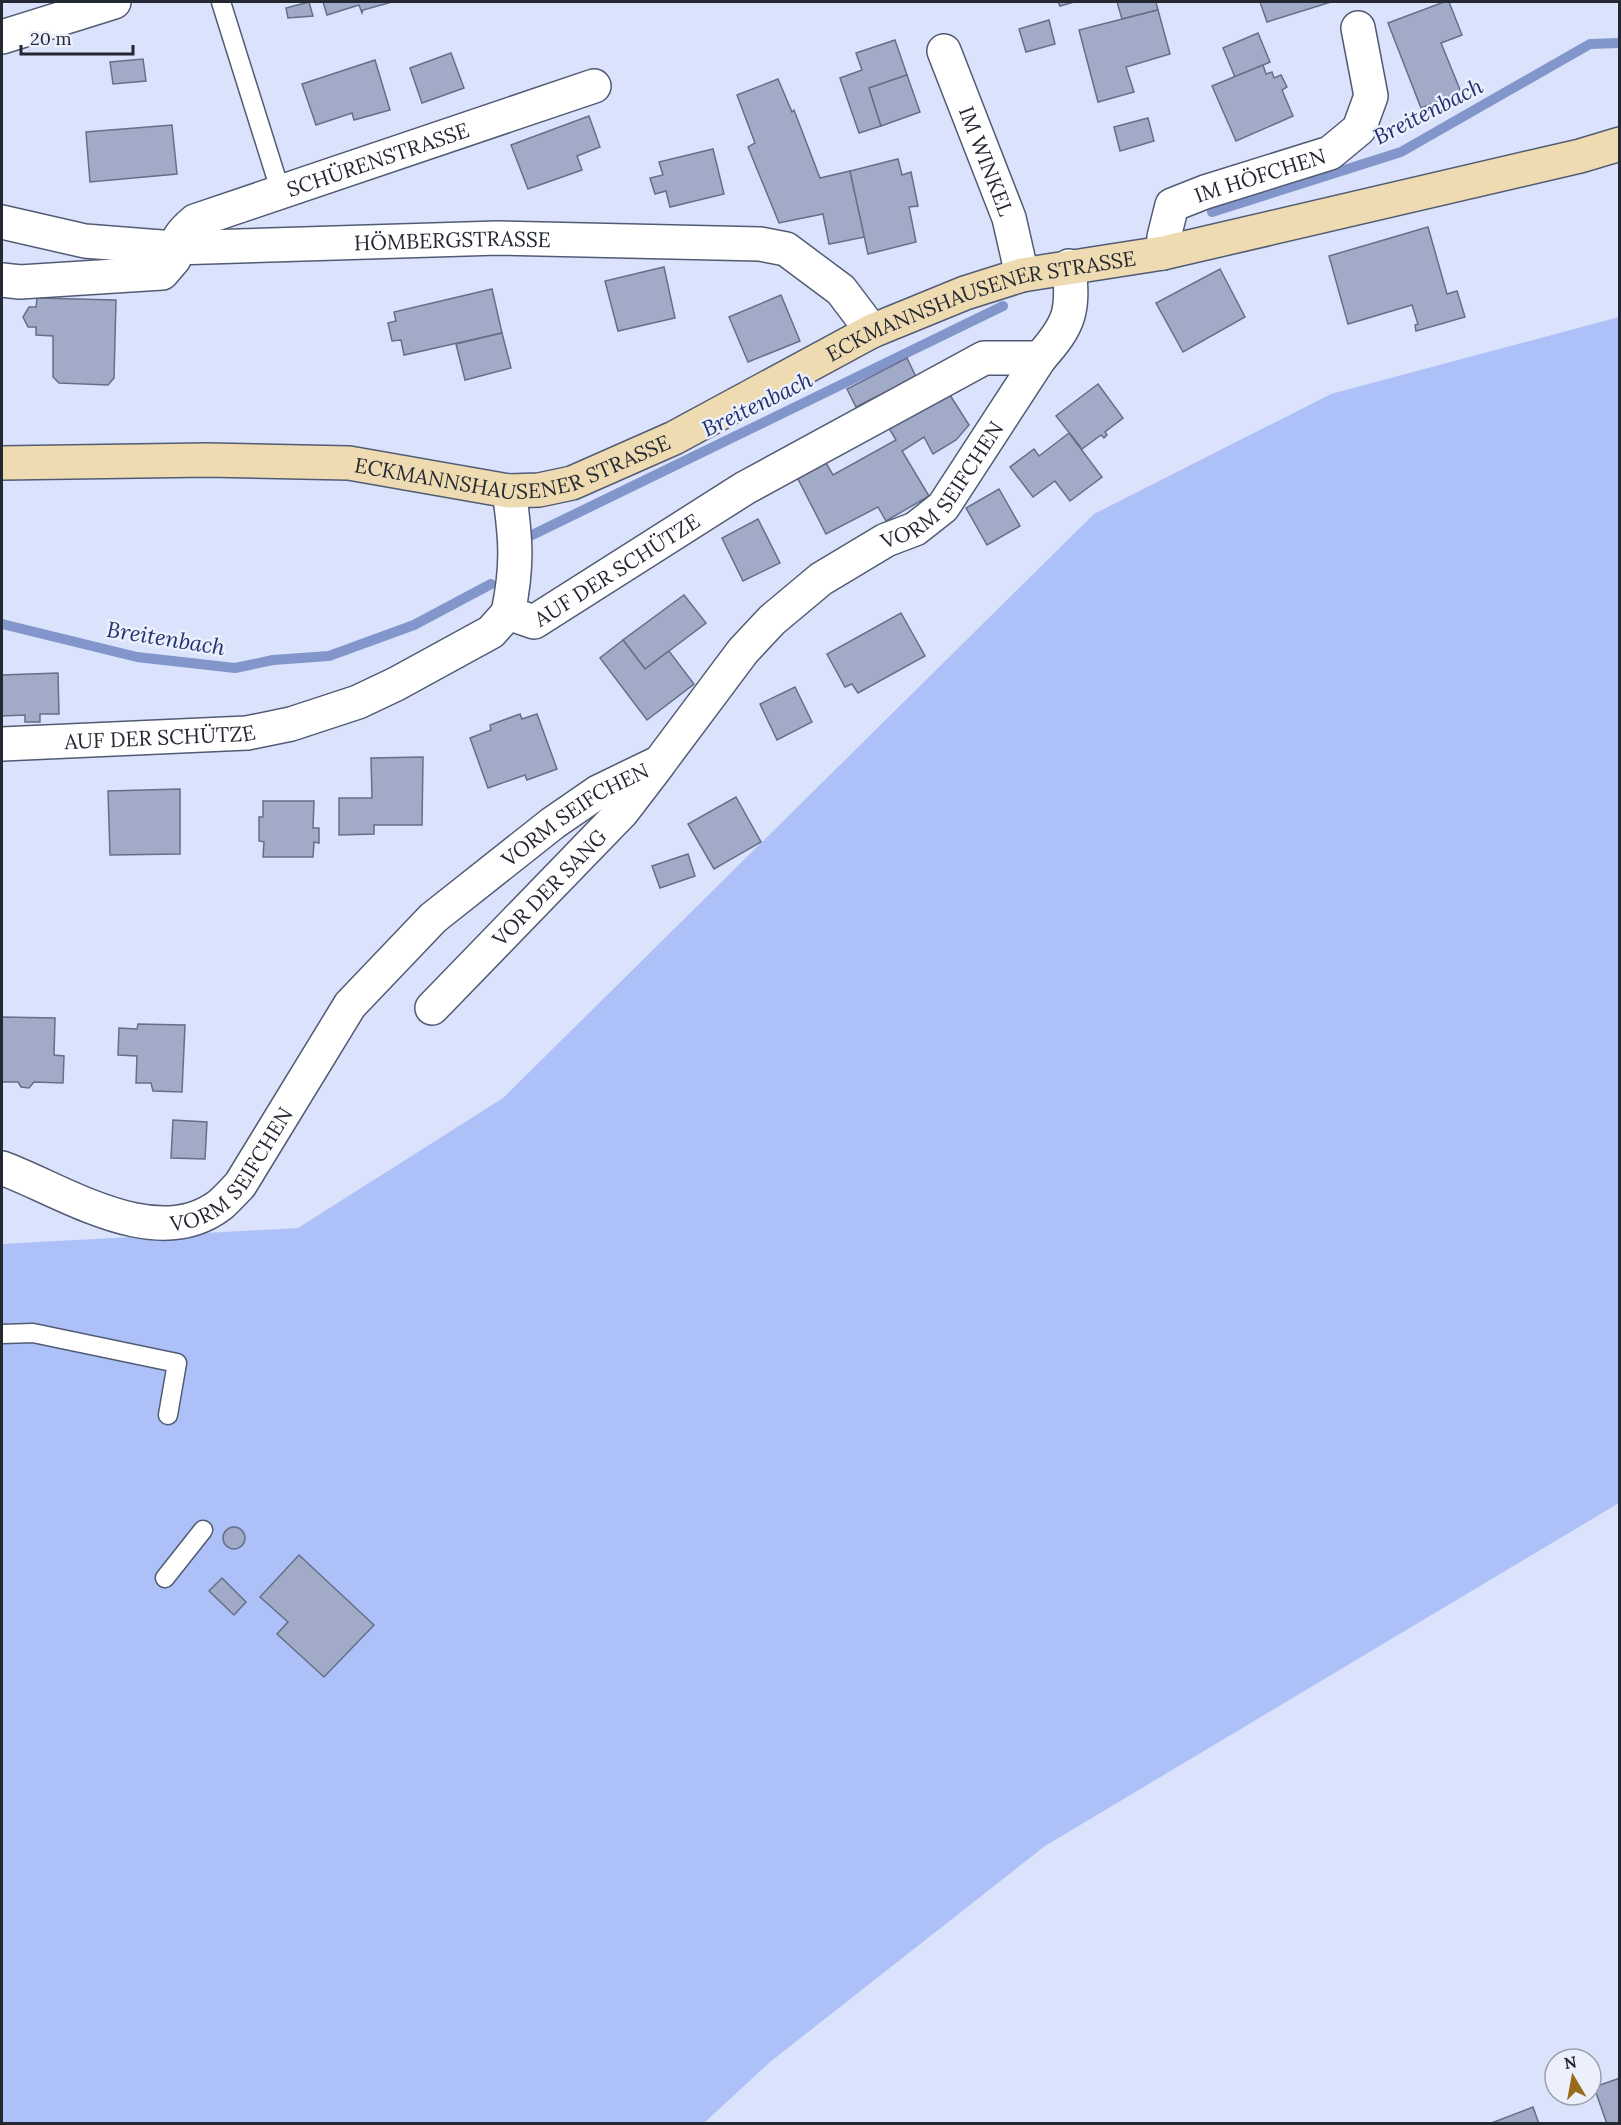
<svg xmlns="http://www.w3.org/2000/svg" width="1621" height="2125" viewBox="0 0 1621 2125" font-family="Lora,serif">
  <rect width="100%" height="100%" fill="#dae3fb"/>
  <path fill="#adc1f8" d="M1619,317V1503L1045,1846L770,2062L704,2123L2,2124V1244L298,1228L503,1098L1094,514L1331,394Z"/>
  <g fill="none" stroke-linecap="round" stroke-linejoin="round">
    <g stroke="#8296cb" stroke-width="10">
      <path d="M1212,212L1401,152L1590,44L1620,43"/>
      <path d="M528,537L1003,306"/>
      <path d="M2,624L137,657L235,668L273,660L329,656L414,625L491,584"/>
    </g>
  </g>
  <g fill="#a1abc7" stroke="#656f89" stroke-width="1.5">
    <path d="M309,2L313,16L288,18L286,8Z"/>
    <path d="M323,2H392L363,10L362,13L359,5L327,15Z"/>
    <path d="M1058,2H1074L1060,6Z"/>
    <path d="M1117,2H1156L1158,10L1122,19Z"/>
    <path d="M1260,2H1331L1267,22Z"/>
    <path d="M1444,2H1449L1462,35L1441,43L1461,92L1421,108L1388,23Z"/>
    <path d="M1158,10L1170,54L1126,67L1134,92L1098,102L1079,30Z"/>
    <path d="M1049,20L1055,44L1026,52L1019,29Z"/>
    <path d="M1258,33L1270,62L1235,77L1223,48Z"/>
    <path d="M895,40L907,75L869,88L881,126L859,133L840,78L862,70L856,53Z"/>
    <path d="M451,53L464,88L422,103L410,68Z"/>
    <path d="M143,59L146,81L113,84L110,62Z"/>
    <path d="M375,60L390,110L354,120L352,113L316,125L302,84Z"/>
    <path d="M1263,65L1266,74L1272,72L1274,78L1281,75L1287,87L1282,90L1293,116L1236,141L1212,86Z"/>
    <path d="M907,75L920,112L881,126L869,88Z"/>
    <path d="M778,79L792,112L794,110L820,178L850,171L865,237L829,244L823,214L779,223L748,147L755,143L737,95Z"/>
    <path d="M589,116L600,147L577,156L582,170L528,189L511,145Z"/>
    <path d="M1148,118L1154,141L1120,151L1114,127Z"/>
    <path d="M172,125L177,174L90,182L86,132Z"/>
    <path d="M713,149L724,194L670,207L666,191L655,194L650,178L663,175L659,162Z"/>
    <path d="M898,159L902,175L911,172L918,206L909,207L916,242L868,254L850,171Z"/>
    <path d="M1428,227L1447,294L1457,291L1465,317L1416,331L1415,325L1418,324L1412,305L1348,324L1329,256Z"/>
    <path d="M664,267L675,318L618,331L605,281Z"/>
    <path d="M1220,269L1245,317L1183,352L1156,303Z"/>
    <path d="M492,289L502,333L404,355L401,340L392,341L388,323L396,321L394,312Z"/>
    <path d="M781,295L800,341L748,362L729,317Z"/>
    <path d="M37,298L116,300L114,378L108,385L59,383L53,377V336L36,335V327H28L23,317L29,307H36Z"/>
    <path d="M502,333L511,368L465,380L456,344Z"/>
    <path d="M907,358L916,377L856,407L847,389Z"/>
    <path d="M1098,384L1123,418L1105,432L1107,435L1104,438L1101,435L1082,449L1056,416Z"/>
    <path d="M948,392L969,425L956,440L933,454L924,437L902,451L929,496L886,521L878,507L826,534L795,473L823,458L833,475L896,440L889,428Z"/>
    <path d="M1069,433L1102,477L1070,501L1055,481L1033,497L1010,467L1034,449L1039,456Z"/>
    <path d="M999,489L1020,526L987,545L966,508Z"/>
    <path d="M758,519L780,563L743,581L722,538Z"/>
    <path d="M684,595L706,623L645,669L623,640Z"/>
    <path d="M901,613L925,656L858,693L852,684L845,687L827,654Z"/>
    <path d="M623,640L645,669L669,651L694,684L647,720L600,658Z"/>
    <path d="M58,673L59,714H40V722H25V715L2,716V675Z"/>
    <path d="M795,687L812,722L777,740L760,704Z"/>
    <path d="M520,714L522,719L537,714L557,769L527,780L525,775L488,788L470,738L491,730L490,725Z"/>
    <path d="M423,757L422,825H374V834L339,835V798H372L371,758Z"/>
    <path d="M180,789V854L110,855L108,791Z"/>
    <path d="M736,797L761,842L714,869L688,824Z"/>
    <path d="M263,801H314L313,828H319V843L314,842L313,857H263L264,842L259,841V817H263Z"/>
    <path d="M688,854L695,876L660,888L652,866Z"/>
    <path d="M2,1017L55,1018L54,1055L64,1056L63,1083L34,1082L29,1088L21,1087L18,1082H2Z"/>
    <path d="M138,1024L185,1025L182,1092L153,1091L151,1083H136L137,1056L118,1055L119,1028L137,1029Z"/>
    <path d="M173,1120L207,1122L205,1159L171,1158Z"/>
    <circle cx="234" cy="1538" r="11"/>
    <path d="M299,1555L374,1625L324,1677L277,1634L288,1622L260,1597Z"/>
    <path d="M222,1578L246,1602L234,1615L209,1591Z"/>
    <path d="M1620,2078V2124H1607L1594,2087Z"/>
    <path d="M1533,2107L1539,2124H1489Z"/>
  </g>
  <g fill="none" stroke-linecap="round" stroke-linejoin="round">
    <defs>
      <g id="service">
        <path d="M221,2L281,193"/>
        <path d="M2,1334L33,1333L177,1363L168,1415"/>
        <path d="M165,1578L203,1530"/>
      </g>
      <g id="minor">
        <path d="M2,37L114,2"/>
        <path id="s1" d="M944,51L1009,218L1022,275"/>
        <path id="s2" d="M2,222L85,241L174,248L498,238L760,244L786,249L841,290L872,331"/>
        <path id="s3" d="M1163,253L1164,237L1172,205L1205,192L1330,153L1359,129L1371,96L1358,28"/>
        <path id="s4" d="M2,280L20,282L162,273L174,259C173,242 183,231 195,221L594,86"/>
        <path d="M508,613C518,566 516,538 509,491"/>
        <path id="s5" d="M2,744L247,733L291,724L358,702L396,684L491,632L508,613L534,622L745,488L984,358H1040"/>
        <path id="s6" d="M432,1008L622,812L658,765"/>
        <path id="s7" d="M2,1168C64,1191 156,1254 220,1205C227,1199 233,1192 240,1185L350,1005L433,918L553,823L598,792L660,762L743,651L772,620L821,579L886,540L915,529L943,507L1040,358C1070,324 1074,312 1069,266"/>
      </g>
      <g id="secondary">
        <path id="s8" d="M2,463L207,460L349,463L509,491L539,490L572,483L674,438L872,331L965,293L1022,275L1163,253L1580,156L1620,144"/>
      </g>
    </defs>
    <use href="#service" stroke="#515b74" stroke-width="21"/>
    <use href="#minor" stroke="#515b74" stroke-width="36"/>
    <use href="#secondary" stroke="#515b74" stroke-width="36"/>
    <use href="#service" stroke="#fff" stroke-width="18"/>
    <use href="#minor" stroke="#fff" stroke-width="33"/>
    <use href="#secondary" stroke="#eedbb2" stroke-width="33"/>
  </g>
  <g text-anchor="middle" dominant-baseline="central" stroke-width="5" stroke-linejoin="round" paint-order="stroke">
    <g font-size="21" fill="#242833" stroke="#ecf0fc">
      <text stroke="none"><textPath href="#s4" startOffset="417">SCHÜRENSTRASSE</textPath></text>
      <text stroke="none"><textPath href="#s1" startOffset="118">IM WINKEL</textPath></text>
      <text stroke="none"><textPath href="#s3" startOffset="142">IM HÖFCHEN</textPath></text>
      <text stroke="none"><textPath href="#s2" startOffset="453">HÖMBERGSTRASSE</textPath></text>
      <text stroke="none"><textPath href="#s8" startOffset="1022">ECKMANNSHAUSENER STRASSE</textPath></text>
      <text stroke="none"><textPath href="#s8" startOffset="516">ECKMANNSHAUSENER STRASSE</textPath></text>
      <text stroke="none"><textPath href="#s7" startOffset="1270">VORM SEIFCHEN</textPath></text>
      <text stroke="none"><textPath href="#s5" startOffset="662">AUF DER SCHÜTZE</textPath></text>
      <text stroke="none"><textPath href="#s5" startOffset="158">AUF DER SCHÜTZE</textPath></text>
      <text stroke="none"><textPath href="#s7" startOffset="768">VORM SEIFCHEN</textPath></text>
      <text stroke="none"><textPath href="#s6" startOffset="168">VOR DER SANG</textPath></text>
      <text stroke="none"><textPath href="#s7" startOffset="264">VORM SEIFCHEN</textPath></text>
    </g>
    <g font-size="22" font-style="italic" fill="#213172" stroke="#ecf0fc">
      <text transform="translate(1428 111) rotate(-27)">Breitenbach</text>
      <text transform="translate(757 404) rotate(-26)">Breitenbach</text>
      <text transform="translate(166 638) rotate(9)">Breitenbach</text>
    </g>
  </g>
  <rect width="1621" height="2125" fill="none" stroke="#242833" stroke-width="6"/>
  <g transform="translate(1573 2077) rotate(350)"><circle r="28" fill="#ecf0fc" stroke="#9ca0ac" stroke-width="1.5"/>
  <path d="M0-4.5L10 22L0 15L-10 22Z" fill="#996c1b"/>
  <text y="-9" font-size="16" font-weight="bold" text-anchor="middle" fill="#242833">N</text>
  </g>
  <path d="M21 45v9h112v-9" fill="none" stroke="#242833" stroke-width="3"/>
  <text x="30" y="45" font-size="18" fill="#242833" stroke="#ecf0fc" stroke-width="4.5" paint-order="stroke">20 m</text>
</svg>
